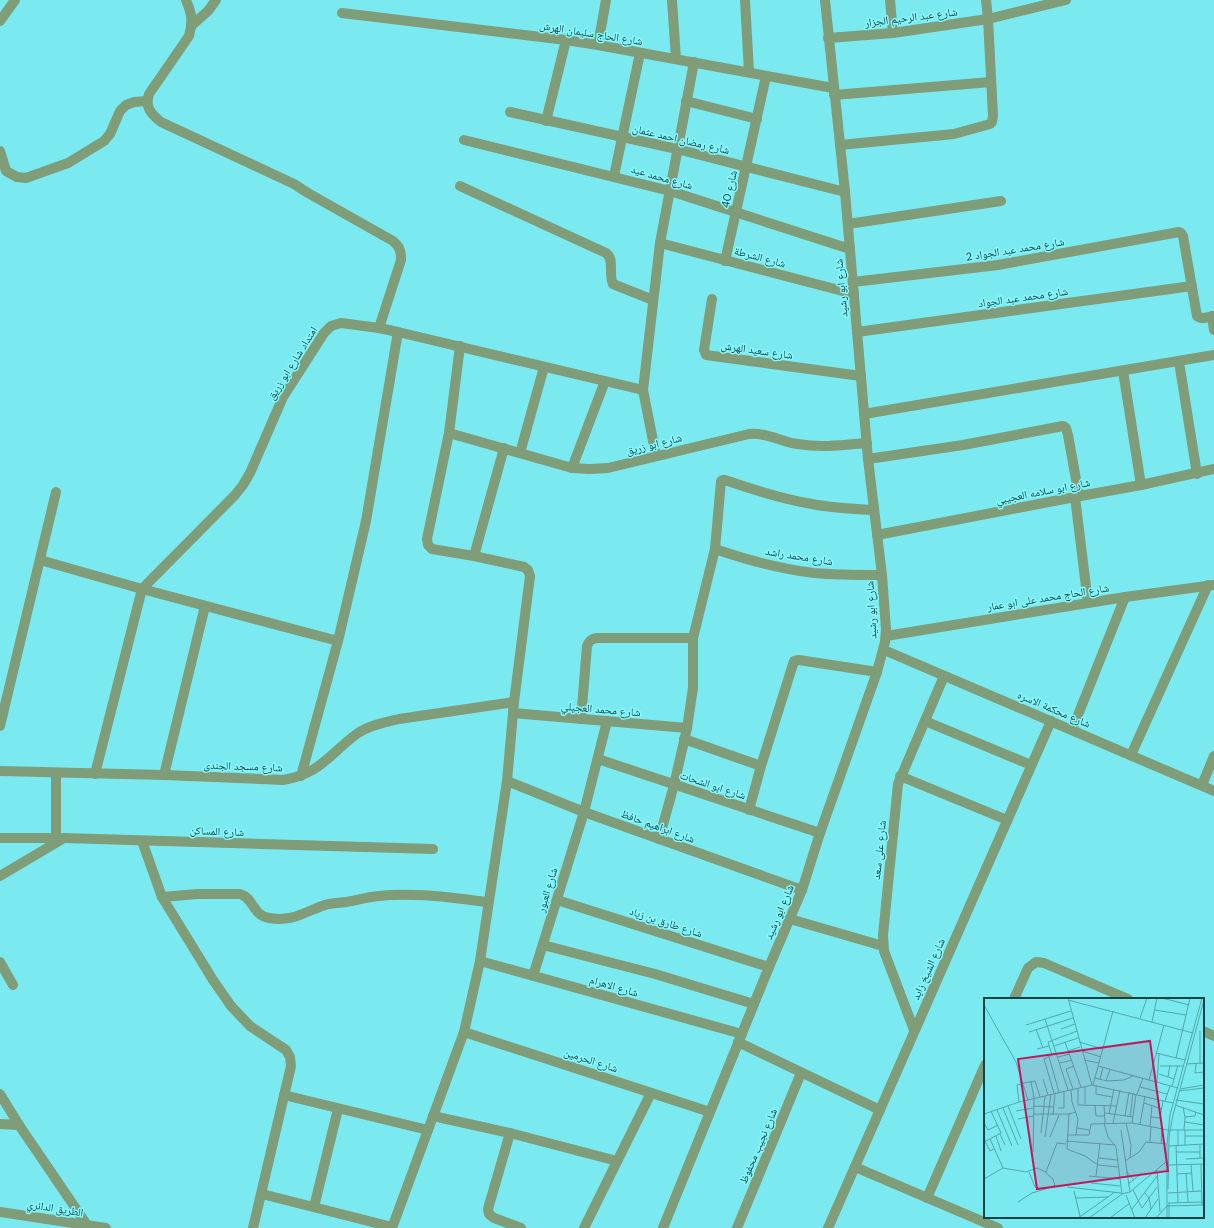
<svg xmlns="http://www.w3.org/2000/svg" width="1214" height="1228" viewBox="0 0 1214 1228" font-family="'DM Sans','Noto Naskh Arabic',sans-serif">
  <rect width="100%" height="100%" fill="#7aeaf0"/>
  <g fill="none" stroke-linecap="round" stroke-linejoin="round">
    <g stroke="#7e9d78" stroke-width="10">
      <path d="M186,0C192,14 193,21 189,36L149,94C145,107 150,113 161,122L294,184L308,193L393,241C400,247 401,251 401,260L379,328"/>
      <path d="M672,0L676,59"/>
      <path d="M745,0L749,72"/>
      <path d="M890,0L893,33"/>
      <path d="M342,13L566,40L598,45L833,88"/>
      <path d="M0,21L15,0"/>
      <path d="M191,26L208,11L216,0"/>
      <path d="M828,38L893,33L988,19L1066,0"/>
      <path d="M598,45L606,0"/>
      <path d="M834,95L991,82"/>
      <path d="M686,101L757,119"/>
      <path d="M510,112L677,149L845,192"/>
      <path d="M546,121L566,40"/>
      <path d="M464,140L670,191L850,249"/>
      <path d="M840,145L954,134L990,124L992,122L993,116L988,19L986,0"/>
      <path d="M0,151L6,171L17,177L26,178L68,163L104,141L110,134L120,111L126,105L134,102L147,101"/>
      <path d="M614,176L640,53"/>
      <path d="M460,186L606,253C615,259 608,274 613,284L653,300"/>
      <path d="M848,224L1001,201"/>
      <path d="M660,243L854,294"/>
      <path d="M725,261L766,76"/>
      <path d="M853,282L998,265L1179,232L1181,233L1183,236L1197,316C1202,320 1209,317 1214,316"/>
      <path d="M712,299L704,350L706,355L861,376"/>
      <path d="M1212,316L1214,330"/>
      <path d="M857,332L1192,286"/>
      <path d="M1179,362L1197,474"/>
      <path d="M1123,371L1141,485"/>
      <path d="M864,414L1214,355"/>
      <path d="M449,433L572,468L589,469L608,468L749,434C766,432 782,442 798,444C821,448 844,445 867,443"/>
      <path d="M520,453L544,367"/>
      <path d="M656,456L643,390L660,243L694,62"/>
      <path d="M868,459L963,445L1063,426L1066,428L1068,435L1079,496"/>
      <path d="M572,468L605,381"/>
      <path d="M1075,497L1088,603"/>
      <path d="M877,535L1075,497L1141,485L1214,469"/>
      <path d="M715,549C747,560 780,569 814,573C836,575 859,575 882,575"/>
      <path d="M474,556L504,448"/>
      <path d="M40,560L142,589L338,641"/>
      <path d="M886,636L1125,597L1214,585"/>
      <path d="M884,650L1214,791"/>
      <path d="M513,713L687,728"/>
      <path d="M581,719L587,646C589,641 591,639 597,638H693"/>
      <path d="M925,721L1031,765"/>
      <path d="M0,726L56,492"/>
      <path d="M1072,730L1125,597"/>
      <path d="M684,739L761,766"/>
      <path d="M1131,755L1208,585"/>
      <path d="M598,759L820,833"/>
      <path d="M0,771L164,775L283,780C321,774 330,753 358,733C370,725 386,722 399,719L514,702"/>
      <path d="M56,773V838"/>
      <path d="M95,774L142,589L235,495L243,485L250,473L283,397L324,333L331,326L341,323L379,328L398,332L643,390"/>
      <path d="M164,775L205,606"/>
      <path d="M301,776L338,641L366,521L398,332"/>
      <path d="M900,776L1007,820"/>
      <path d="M507,781L584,812L802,890"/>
      <path d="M1202,785L1214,756"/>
      <path d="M749,810L761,766L794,661L799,660L877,672"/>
      <path d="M0,838H64L433,849"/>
      <path d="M659,839L674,785L687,728L693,688V638L715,549L721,481L723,480H725C754,490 782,499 812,504C832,508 853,509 874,510"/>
      <path d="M142,841L162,897L213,980L231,1006L250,1026L286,1050L290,1057L291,1066L253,1228"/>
      <path d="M0,876L64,838"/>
      <path d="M162,897L198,894H240C254,898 252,915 269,918C293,922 304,912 325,905C331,903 339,903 346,902C357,900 368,897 379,896C415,892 452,898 488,902"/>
      <path d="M557,900L769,967"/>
      <path d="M790,919L883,946"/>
      <path d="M543,945L655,974L754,1004"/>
      <path d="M480,961L742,1034"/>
      <path d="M0,962L13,985"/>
      <path d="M533,976L584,812L607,721"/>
      <path d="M1014,999L1028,968L1036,962L1044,963L1128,999"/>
      <path d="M914,1030L884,951L883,935L898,784L944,676"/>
      <path d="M1203,1031L1214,1036"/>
      <path d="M464,1032L710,1112"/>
      <path d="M738,1042L880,1110"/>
      <path d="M0,1094L19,1125L87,1225V1228"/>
      <path d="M284,1095L428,1130"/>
      <path d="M433,1116L510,1133L488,1209L489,1214L494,1218L521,1228"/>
      <path d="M0,1124L19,1125"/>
      <path d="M510,1133L617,1161"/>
      <path d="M855,1167L998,1228"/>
      <path d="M262,1194L392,1227"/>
      <path d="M927,1198L985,1065"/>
      <path d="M314,1207L338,1109"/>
      <path d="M0,1212L106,1228"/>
      <path d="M392,1228L464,1032L480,961L507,781L514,702L530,576L528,570L524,567L474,556L432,549L428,545L427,539L449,433L460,346"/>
      <path d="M584,1228L651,1093"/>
      <path d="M663,1228L769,967L802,890L820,833L877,672L885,642L886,629L882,575L868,459L845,192L825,0"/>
      <path d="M737,1228L801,1073"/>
      <path d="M828,1228L1051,721"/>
    </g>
  </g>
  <g text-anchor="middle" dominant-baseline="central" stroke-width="3" stroke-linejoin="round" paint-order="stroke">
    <g font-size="11" fill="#124447" stroke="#88f8fe">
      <text transform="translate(911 17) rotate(-7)">شارع عبد الرحيم الجزار</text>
      <text transform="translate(591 33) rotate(9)">شارع الحاج سليمان الهرش</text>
      <text transform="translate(681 139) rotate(13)">شارع رمضان احمد عثمان</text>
      <text transform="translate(662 177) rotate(16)">شارع محمد عيد</text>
      <text transform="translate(729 189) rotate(-77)">شارع 40</text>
      <text transform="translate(1015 249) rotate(-9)">شارع محمد عبد الجواد 2</text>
      <text transform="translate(760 257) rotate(15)">شارع الشرطة</text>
      <text transform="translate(841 288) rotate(-95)">شارع ابو رشيد</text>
      <text transform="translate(1023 297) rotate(-8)">شارع محمد عبد الجواد</text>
      <text transform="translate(757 350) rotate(8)">شارع سعيد الهرش</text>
      <text transform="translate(292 363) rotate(-58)">امتداد شارع ابو زريق</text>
      <text transform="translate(654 444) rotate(-14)">شارع ابو زريق</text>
      <text transform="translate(1043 491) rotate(-11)">شارع ابو سلامه العجيبي</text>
      <text transform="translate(799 556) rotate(9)">شارع محمد راشد</text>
      <text transform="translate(1048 597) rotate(-9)">شارع الحاج محمد على ابو عمار</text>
      <text transform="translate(871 610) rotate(-93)">شارع ابو رشيد</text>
      <text transform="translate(601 709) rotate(5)">شارع محمد العجيلي</text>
      <text transform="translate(1054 709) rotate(23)">شارع محكمة الاسره</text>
      <text transform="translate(243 766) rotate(2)">شارع مسجد الجندى</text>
      <text transform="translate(713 785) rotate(18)">شارع ابو الشحات</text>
      <text transform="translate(658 826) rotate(20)">شارع ابراهيم حافظ</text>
      <text transform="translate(217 831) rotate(2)">شارع المساكن</text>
      <text transform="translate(879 850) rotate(-84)">شارع على سعد</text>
      <text transform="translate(547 890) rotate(-73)">شارع العبور</text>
      <text transform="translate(779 912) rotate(-67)">شارع ابو رشيد</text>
      <text transform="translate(666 922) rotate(18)">شارع طارق بن زياد</text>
      <text transform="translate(928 969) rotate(-66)">شارع الشيخ زايد</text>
      <text transform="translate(614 986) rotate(16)">شارع الاهرام</text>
      <text transform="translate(591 1060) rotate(18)">شارع الحرمين</text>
      <text transform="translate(758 1146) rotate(-67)">شارع نجيب محفوظ</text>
      <text transform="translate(55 1208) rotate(9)">الطريق الدائري</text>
    </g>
  </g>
  <g transform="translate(984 998)">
    <rect width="220" height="220" fill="#7aeaf0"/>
    <path fill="none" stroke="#50a8ac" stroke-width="1" d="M84,0L108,87M178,0L205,7M84,2L209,35M0,7L32,64L44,102M171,12L202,17M156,20L163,0M61,21L84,92M168,24L173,0M42,27L87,13M52,31L59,50M77,31L91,26M45,34L89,20M81,44L97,89M95,44L119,51M70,48L94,40M53,51L65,48M84,53L96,49M98,53L117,59M172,55L201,62M68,57L64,44L93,33M65,59L75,94M74,59L86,56M192,60L206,0M100,62L115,65M76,65L88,62M202,66L220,65M212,66L211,75L220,74M216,66V33M114,68L194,90M176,68H199M175,76L190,81M184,79L186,67M111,80L123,83L140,82L149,78M59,81L64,97M116,81L119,69M165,82L180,27M122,83L126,71M47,84L50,100M173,84L175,55M109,87L129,13M112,87V96L128,99M188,88L194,67M156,89L183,96M94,90V107L133,108M89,91L82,71L90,68M196,91L220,87M87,92L88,104L94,121L92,137M195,93L220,90M70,95L60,61L72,55M153,96L159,80M192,102L220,106M181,103L186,88M35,104L33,87L40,85L51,83L56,99M160,105L178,111M101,106V88M111,107L112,118H121M120,107L121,125M191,107L220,117M24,108L37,141M49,108L70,109M199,109L201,119L200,132M19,110L34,147M74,110H80V93M13,112L28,148M32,113L49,110M121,115L149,119M0,116L35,104L108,87L189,105M49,116H85L92,114M85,116L83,151L101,158L114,167L134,169M125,116L130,91M69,117L71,95M141,118L145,94M146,119L149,95M167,119L168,107M201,119L211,118L212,114M34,121L49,118M201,124L220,127M0,125L4,132L14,127M120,125L124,139L132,149L138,196M129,125L136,92M142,125L147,147L146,160M148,125L152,96M156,126L161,98M166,128L167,119L176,120L179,103M93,130L105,132M137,132L146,194M194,132V147M201,132V147M57,135L61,98M16,136L21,147M83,137H105L107,126L148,125L184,132H220M12,138L17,153M201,138H220M61,139L67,96M66,139L75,117M1,143L6,153L10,151M82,143L131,147M0,144L17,135L7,113M166,144L167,128M177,145L178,131M192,147L194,205M216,147V160M185,148L220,146M49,154L50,101M192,154H216M115,160L133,162M202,161L220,160M141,163L155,154L162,144L183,146M207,166L209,193M217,166L218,207M185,167L220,166M19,170L42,174L53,170L62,174L73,145L82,146M173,172L176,214M142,173L150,182M45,174L51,189L56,191M202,175L204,204M193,176L208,175M105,178L136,181M112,178L116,145M0,181L19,170L6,141M107,185L136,188M144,186L158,175M83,189L137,195M184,191L185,139L189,117L220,2M149,192L158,210L173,189M90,193L96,218M161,195L165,200L167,211L161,220M184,195L217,193M138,196L146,194L183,163M142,197L151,220M91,200L124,199M34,204L48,195L71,188L69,181L61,174M185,204V220M185,205L220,204M148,211L174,177M167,211L174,201M94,220L131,194M105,220L138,196M126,220L146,205M172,220L183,208L220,207M183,220V146L186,117L218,0"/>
    <path fill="#c2185b" fill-opacity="0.15" stroke="#c2185b" stroke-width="2" d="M166,43L184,173L53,191L34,61Z"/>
    <rect width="220" height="220" fill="none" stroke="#124447" stroke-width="2"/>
  </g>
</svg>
